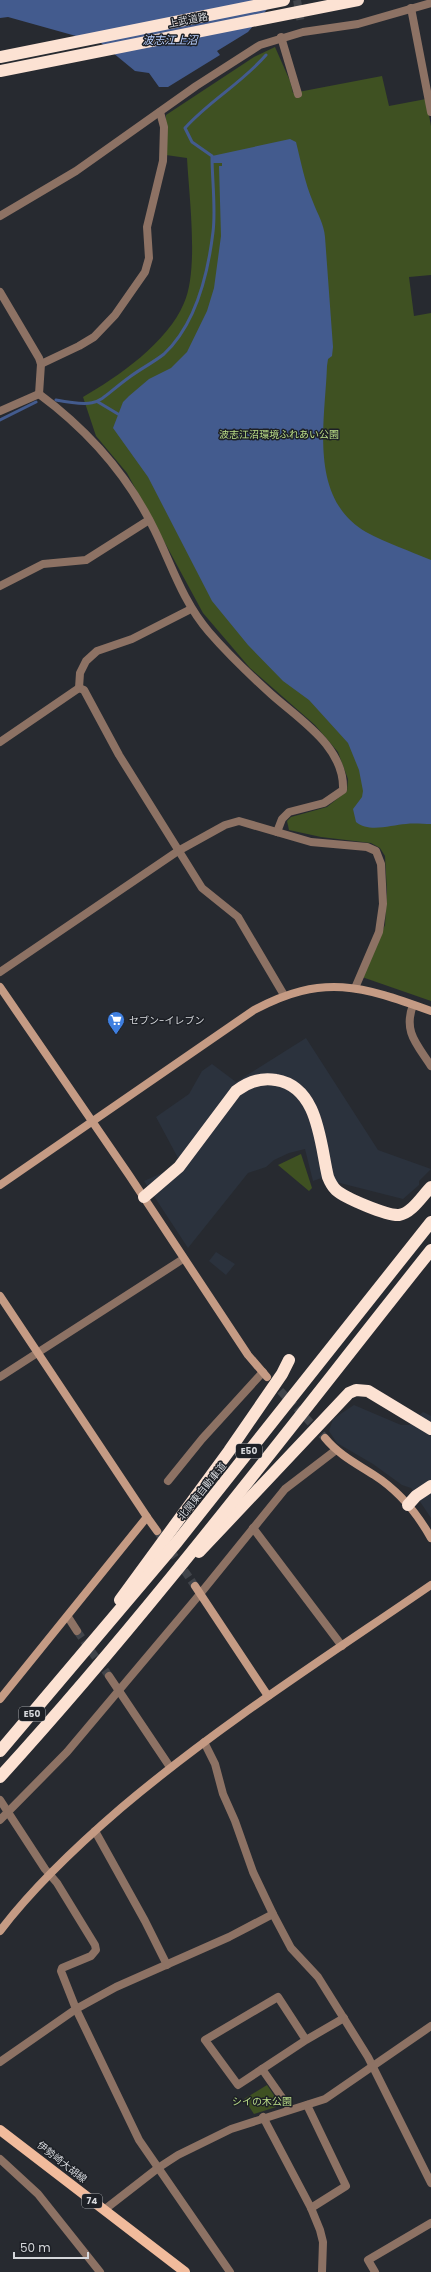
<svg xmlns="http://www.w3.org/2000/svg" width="431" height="2272" viewBox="0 0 431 2272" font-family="Poppins,'Noto Sans JP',sans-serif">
  <rect width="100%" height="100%" fill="#272a30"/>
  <g fill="#2b323d">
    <path d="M306,1038L378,1150L431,1169L419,1181V1185L403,1199L332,1181L330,1175L313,1181L305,1149L289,1153L274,1160L266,1167L248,1173L188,1248L144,1181L171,1169L178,1158L156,1117L189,1094L202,1071L212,1064L236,1082Z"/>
    <path d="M216,1252L235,1264L226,1275L209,1261Z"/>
    <path d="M354,1405L401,1425H409L423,1412L431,1416V1518L411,1488L402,1485L373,1464L337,1443L329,1431L333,1419Z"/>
  </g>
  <g fill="#3f5122">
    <path d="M275,47L290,81L293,93L382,76L389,106L426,99L431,126V275L409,277L414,316L431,313V1001L362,977L385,925L387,892L385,856L380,848L371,843L321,837L289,830L287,821L291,817L327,807L347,791L348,779L342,763L338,752L327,739L315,725L250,668L203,613L127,473L96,436L83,397C118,377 168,342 184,303C199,270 189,196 187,158L166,155V115L254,57Z"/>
    <path d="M301,1154L312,1188L309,1191L278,1165Z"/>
    <path d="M267,2085L277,2100L276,2107L254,2114L244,2099Z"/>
  </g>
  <g fill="#435b8e">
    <path d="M0,0H275L248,32L217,51L220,55L168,87H159L149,73L135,71L101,43L8,17L0,18Z"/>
    <path d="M290,139L296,142C301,162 305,183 313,202C318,215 324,224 325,237L333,347L332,356L328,359L327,366C325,422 308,498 366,532C386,543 410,551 431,560V824C423,824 414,823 406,824C391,825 369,833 356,822L353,809L362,797L363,791L359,770L348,743L309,700L283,681L248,645L212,601L148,477L113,428L123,402L129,396L149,379L171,368L187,352L207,311L214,288L221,236L219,166H222V163H212V156Z"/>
  </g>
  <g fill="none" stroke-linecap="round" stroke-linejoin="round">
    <g stroke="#435b8e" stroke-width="3">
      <path d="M56,400C103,409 96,401 131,376C142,368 154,362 164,354C196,324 208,274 213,232C216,209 212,180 212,156L192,142L185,128C210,100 241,84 266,55"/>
      <path d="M98,402L118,414"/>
      <path d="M0,420L36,402"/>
    </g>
    <g stroke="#41444a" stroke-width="8" stroke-dasharray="8 4" stroke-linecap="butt">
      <path d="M297,0L301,23"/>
      <path d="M77,1631L109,1676"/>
    </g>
    <g stroke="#41444a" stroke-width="8" stroke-dasharray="8 4" stroke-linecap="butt">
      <path d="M272,1382L325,1438"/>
      <path d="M157,1531L195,1586"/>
    </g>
    <g stroke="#8d7264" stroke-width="8">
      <path d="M411,8L431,112"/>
      <path d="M281,37L298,94"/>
      <path d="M0,216L76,171L196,86L260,45L303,32L358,24L431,3"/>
      <path d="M0,292L39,358L41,364L39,394"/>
      <path d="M41,364L79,346L94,337L115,315L145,272L149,258L147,227L163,161L164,127L160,112"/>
      <path d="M39,394C89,431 128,475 155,531C172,566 183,602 209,632C228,654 250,675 271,694C300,720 345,747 343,790L324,803L289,812L282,819L277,832"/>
      <path d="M0,411L39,394"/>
      <path d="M0,586L43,564L86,560L149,520"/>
      <path d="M79,688L80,673L86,661L97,651L132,639L191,609"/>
      <path d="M0,742L79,688L84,690L119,755L202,888L238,917L284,995"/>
      <path d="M0,972L178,851L225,825L239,821L311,842L367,847L376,851L381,864L383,904L379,932L355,988"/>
      <path d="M413,1005C403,1032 417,1044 431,1066"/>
      <path d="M0,1377L183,1259"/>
      <path d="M168,1481L202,1439L263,1372"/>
      <path d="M253,1528L342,1646"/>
      <path d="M68,1617L77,1631"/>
      <path d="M109,1676L170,1767"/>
      <path d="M204,1742L215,1764L223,1794L235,1821L253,1872L273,1914L291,1948L318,1977L368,2057L431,2183"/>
      <path d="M0,1800L45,1869L57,1883L95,1945L96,1950L91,1956L62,1968L61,1971L76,2009L139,2140L230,2272"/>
      <path d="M0,1820L67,1752L200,1594L285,1489L336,1450"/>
      <path d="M95,1831L145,1921L167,1965"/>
      <path d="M306,2040L278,1997L205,2040L238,2085L306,2040L344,2018"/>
      <path d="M0,2062L76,2009L116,1987L229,1937L273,1914"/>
      <path d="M262,2069L290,2109"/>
      <path d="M307,2105L346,2186L311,2208"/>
      <path d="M263,2117L311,2208L320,2230L323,2242L322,2272"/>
      <path d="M0,2159L38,2194L100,2272"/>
      <path d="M104,2210L158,2168L178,2155L231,2129L325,2099L431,2026"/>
      <path d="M375,2272L368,2260L431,2223"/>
    </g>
    <g stroke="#c59b84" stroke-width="8">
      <path d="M0,987L129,1175L248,1355L267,1377"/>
      <path d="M0,1185L254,1010C323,973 362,986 431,1011"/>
      <path d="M0,1296L147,1517L0,1699"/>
      <path d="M325,1438C339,1455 357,1464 374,1475C399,1491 417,1513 431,1538"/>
      <path d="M147,1517L157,1531"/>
      <path d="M195,1586L268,1696"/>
      <path d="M0,1931C35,1885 78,1845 121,1808C218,1726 326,1657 431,1585"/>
    </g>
    <path stroke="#f1bb9c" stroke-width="10" d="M0,2130L185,2272"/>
    <g stroke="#fce2d3" stroke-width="12">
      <path d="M0,57L284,0"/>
      <path d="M0,71L358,0"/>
      <path d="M144,1197L179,1167L236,1091C248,1082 261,1077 276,1080C319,1087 320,1144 328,1177C330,1182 332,1186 336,1190C345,1198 387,1216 399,1215C412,1213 422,1196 431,1187"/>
      <path d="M408,1505L416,1496L431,1486"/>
      <path d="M199,1552L349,1393L356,1390L368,1391L431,1429"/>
      <path d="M120,1600L229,1451L282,1374L289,1360"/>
      <path d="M0,1751L177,1542L431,1222"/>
      <path d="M0,1777C153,1609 290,1427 431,1250"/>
    </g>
  </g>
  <defs>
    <symbol id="supermarket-pin" viewBox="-11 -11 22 30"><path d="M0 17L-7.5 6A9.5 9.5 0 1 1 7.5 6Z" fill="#3f7fe0" stroke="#1d2026"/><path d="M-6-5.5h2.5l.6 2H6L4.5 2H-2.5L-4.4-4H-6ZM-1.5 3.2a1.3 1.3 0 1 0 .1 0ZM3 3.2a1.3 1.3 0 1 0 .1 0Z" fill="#fff"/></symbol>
  </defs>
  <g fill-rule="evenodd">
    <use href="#supermarket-pin" x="106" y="1010" width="20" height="27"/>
  </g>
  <g text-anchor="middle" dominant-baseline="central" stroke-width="3" stroke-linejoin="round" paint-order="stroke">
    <g fill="#1d2026" stroke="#9ea0a5" stroke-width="1">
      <rect x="236" y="1444" width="26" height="14" rx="3"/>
      <rect x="19" y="1707" width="26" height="14" rx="3"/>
      <rect x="82" y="2194" width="20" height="14" rx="3"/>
    </g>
    <g font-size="9" font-weight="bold" fill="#d5d7db">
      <text x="249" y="1451">E50</text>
      <text x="32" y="1714">E50</text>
      <text x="92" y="2201">74</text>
    </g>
    <g font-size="10" fill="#d5d7db" stroke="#1d2026">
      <text transform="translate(188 20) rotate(-11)">上武道路</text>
      <text transform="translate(202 1491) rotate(-51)">北関東自動車道</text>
      <text transform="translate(62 2162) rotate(38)">伊勢崎大胡線</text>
    </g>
    <g font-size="10" fill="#bbde87" stroke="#1d2026">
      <text x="279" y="434">波志江沼環境ふれあい公園</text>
      <text x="262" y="2101">シイの木公園</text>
    </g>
    <g font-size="10" fill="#d5d7db" stroke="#1d2026" text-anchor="start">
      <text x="129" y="1020">セブン-イレブン</text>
    </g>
    <g font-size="11" font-style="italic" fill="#b8cffe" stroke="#1d2026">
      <text x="170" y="40">波志江上沼</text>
    </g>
  </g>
  <path d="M14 2252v6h74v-6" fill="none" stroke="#d5d7db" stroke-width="2"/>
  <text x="20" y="2252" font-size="12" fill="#d5d7db" stroke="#1d2026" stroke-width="3" paint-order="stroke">50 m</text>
</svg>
